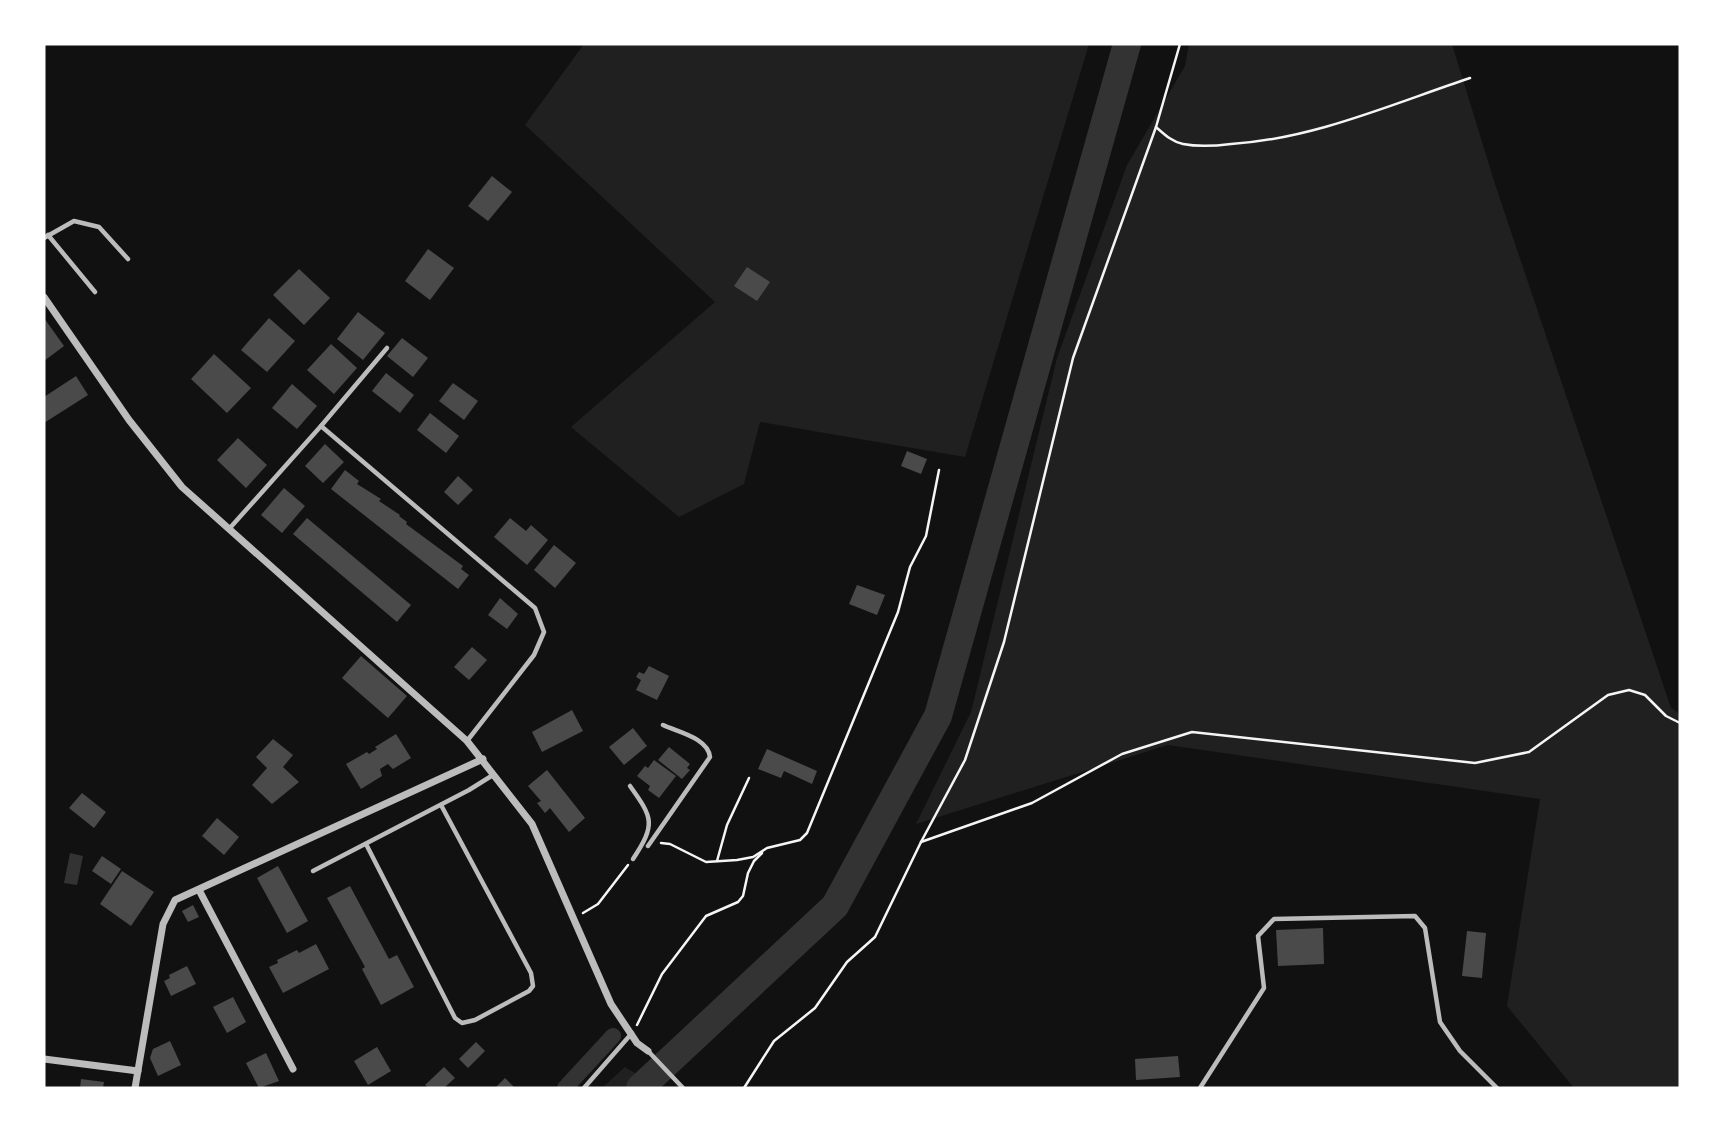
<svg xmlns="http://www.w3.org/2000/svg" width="1724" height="1132" viewBox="0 0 1724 1132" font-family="'PT Sans',sans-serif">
  <rect width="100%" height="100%" fill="#111"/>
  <g fill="#202020">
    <path d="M584,44H1089L965,457L760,422L744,484L679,517L571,427L715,302L525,125Z"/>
    <path d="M1189,44H1452L1494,181L1671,708L1680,714V1088H1574L1507,1006L1540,799L1168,745L916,824L971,712L1057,358L1127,165L1185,66Z"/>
    <path d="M625,1067L659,1088H602Z"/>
  </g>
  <path fill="#333" d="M70,853L83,856L77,885L64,883Z"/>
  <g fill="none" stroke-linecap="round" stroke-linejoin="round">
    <path stroke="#333" stroke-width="16" d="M565,1088L613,1036"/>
    <path stroke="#333" stroke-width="28" d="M640,1088L835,906L938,716L1127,44"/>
  </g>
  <g fill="#4a4a4a">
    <path d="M492,176L512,192L488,221L468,206Z"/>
    <path d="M428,249L454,268L430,300L405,281Z"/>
    <path d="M747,267L770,282L757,301L734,286Z"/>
    <path d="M299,269L330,298L304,325L273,295Z"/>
    <path d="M358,312L385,333L363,360L337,339Z"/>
    <path d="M44,318L64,346L44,361Z"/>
    <path d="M269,318L295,341L267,372L241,350Z"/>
    <path d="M402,338L428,358L413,377L387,356Z"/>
    <path d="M331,344L357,368L334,394L307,370Z"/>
    <path d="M214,354L251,388L227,413L191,379Z"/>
    <path d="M386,373L414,395L400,413L372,391Z"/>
    <path d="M76,376L88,395L44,423V397Z"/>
    <path d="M453,383L478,401L464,420L439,401Z"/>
    <path d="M292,384L317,406L297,429L272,408Z"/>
    <path d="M430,413L459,436L446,453L417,430Z"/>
    <path d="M238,438L267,465L246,488L217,460Z"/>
    <path d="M325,444L344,462L323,483L305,466Z"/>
    <path d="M907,451L927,459L921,474L901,466Z"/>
    <path d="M345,470L359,481L357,484L381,499L379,501L400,515L399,516L407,522L406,524L463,566L461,569L469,575L458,589L331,489Z"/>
    <path d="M458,476L473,490L458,505L444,492Z"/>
    <path d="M284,488L305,506L282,533L261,515Z"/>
    <path d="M307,518L411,605L397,622L293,534Z"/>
    <path d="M510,518L526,531L531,525L548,540L527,565L494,537Z"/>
    <path d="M554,545L576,563L555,588L534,570Z"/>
    <path d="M857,585L885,595L877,615L849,604Z"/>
    <path d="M500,598L518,614L507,629L488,615Z"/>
    <path d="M472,647L487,660L469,680L454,667Z"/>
    <path d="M361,656L407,696L388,718L342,678Z"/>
    <path d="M649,666L669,676L657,700L636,690L641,680L636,677L639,672L644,674Z"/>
    <path d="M572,710L583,731L542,752L532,732Z"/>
    <path d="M633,728L647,746L624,765L609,747Z"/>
    <path d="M396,734L411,758L393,769L388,764L380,769L382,776L361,789L346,764L367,752L369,754L377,749L375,747Z"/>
    <path d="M273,739L293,755L283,767L299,782L272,804L252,785L267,768L256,757Z"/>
    <path d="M669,747L690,764L687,768L690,770L682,779L658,760Z"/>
    <path d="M767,749L817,771L812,784L784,771L781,778L758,769Z"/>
    <path d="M654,760L676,776L659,798L648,790L650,786L637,776L645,766L648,768Z"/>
    <path d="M547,770L585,818L569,832L550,808L545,813L537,803L541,801L528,786Z"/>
    <path d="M82,793L106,812L94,828L69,808Z"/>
    <path d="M217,818L239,837L224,855L202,836Z"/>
    <path d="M102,856L121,869L111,884L92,871Z"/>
    <path d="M278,866L308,921L287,933L257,878Z"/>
    <path d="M122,871L154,892L131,926L100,904Z"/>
    <path d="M350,886L389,959L397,955L414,987L381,1005L362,969L365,967L327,898Z"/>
    <path d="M193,905L199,917L188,922L182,911Z"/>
    <path d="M1323,928L1324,964L1278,966L1276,930Z"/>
    <path d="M1467,931L1486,933L1482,978L1462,976Z"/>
    <path d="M316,944L329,969L283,993L269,967L278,963L277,960L297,950L299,953Z"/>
    <path d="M187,966L196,984L171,996L164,981L170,978L169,975Z"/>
    <path d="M233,997L246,1022L227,1033L213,1007Z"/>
    <path d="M170,1041L181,1065L158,1076L150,1058L153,1049Z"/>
    <path d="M476,1042L485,1051L468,1068L459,1059Z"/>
    <path d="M377,1047L391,1071L368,1085L354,1061Z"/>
    <path d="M266,1053L279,1081L259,1088L246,1063Z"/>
    <path d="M1178,1056L1180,1077L1136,1080L1135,1059Z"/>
    <path d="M444,1067L455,1078L444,1088H429L425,1085Z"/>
    <path d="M505,1078L515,1088H495Z"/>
    <path d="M81,1079L104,1082L103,1088H80Z"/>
  </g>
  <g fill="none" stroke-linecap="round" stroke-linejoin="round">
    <g stroke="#f5f5f5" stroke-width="2.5">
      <path d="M1156,127C1164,134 1172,142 1183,144C1198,147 1215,146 1231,144C1313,139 1392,104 1470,78"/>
      <path d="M921,842L1032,803L1122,754L1192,732L1475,763L1529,752L1608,695L1629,690L1645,695L1666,716L1680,723"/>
      <path d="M661,843L670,844L706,862L737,860L753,857L767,848L800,840L807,833L898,612L910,567L926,536L939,470"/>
      <path d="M717,861L727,825L749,778"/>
      <path d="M583,913L598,904L628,865"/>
      <path d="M637,1025L662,974L706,916L738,902L743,896L748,873L754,861L762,853"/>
      <path d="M744,1088L774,1041L815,1008L847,962L875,937L921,842L965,760L1004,642L1073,358L1156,127L1180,44"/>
    </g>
    <g stroke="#bcbcbc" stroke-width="4.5">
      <path d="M48,235L95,292"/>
      <path d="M44,238L74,221L99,227L128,259"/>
      <path d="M321,426L387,348"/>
      <path d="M229,529L321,426L535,608L544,632L534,655L467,741"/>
      <path d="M630,786C653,818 656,824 633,859"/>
      <path d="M366,844L455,1018L462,1023L475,1020L529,991L533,986L531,973L441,805"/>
      <path d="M648,846L710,757C708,738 678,732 663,725"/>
      <path d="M313,871L469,790L493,775"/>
      <path d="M648,1051L683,1088"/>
      <path d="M584,1088L632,1033"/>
      <path d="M1200,1088L1264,988L1258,936L1274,919L1415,916L1425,928L1440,1022L1460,1051L1497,1088"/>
    </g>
    <g stroke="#bcbcbc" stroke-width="7">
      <path d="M44,297L129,420L182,487L467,741L532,824L611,1004L637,1043L648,1051"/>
      <path d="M199,890L293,1069"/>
      <path d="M44,1059L138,1071"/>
      <path d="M135,1088L163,924L175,900L483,759"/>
    </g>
  </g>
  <rect width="1724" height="1132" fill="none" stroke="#ffffff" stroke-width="91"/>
</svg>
